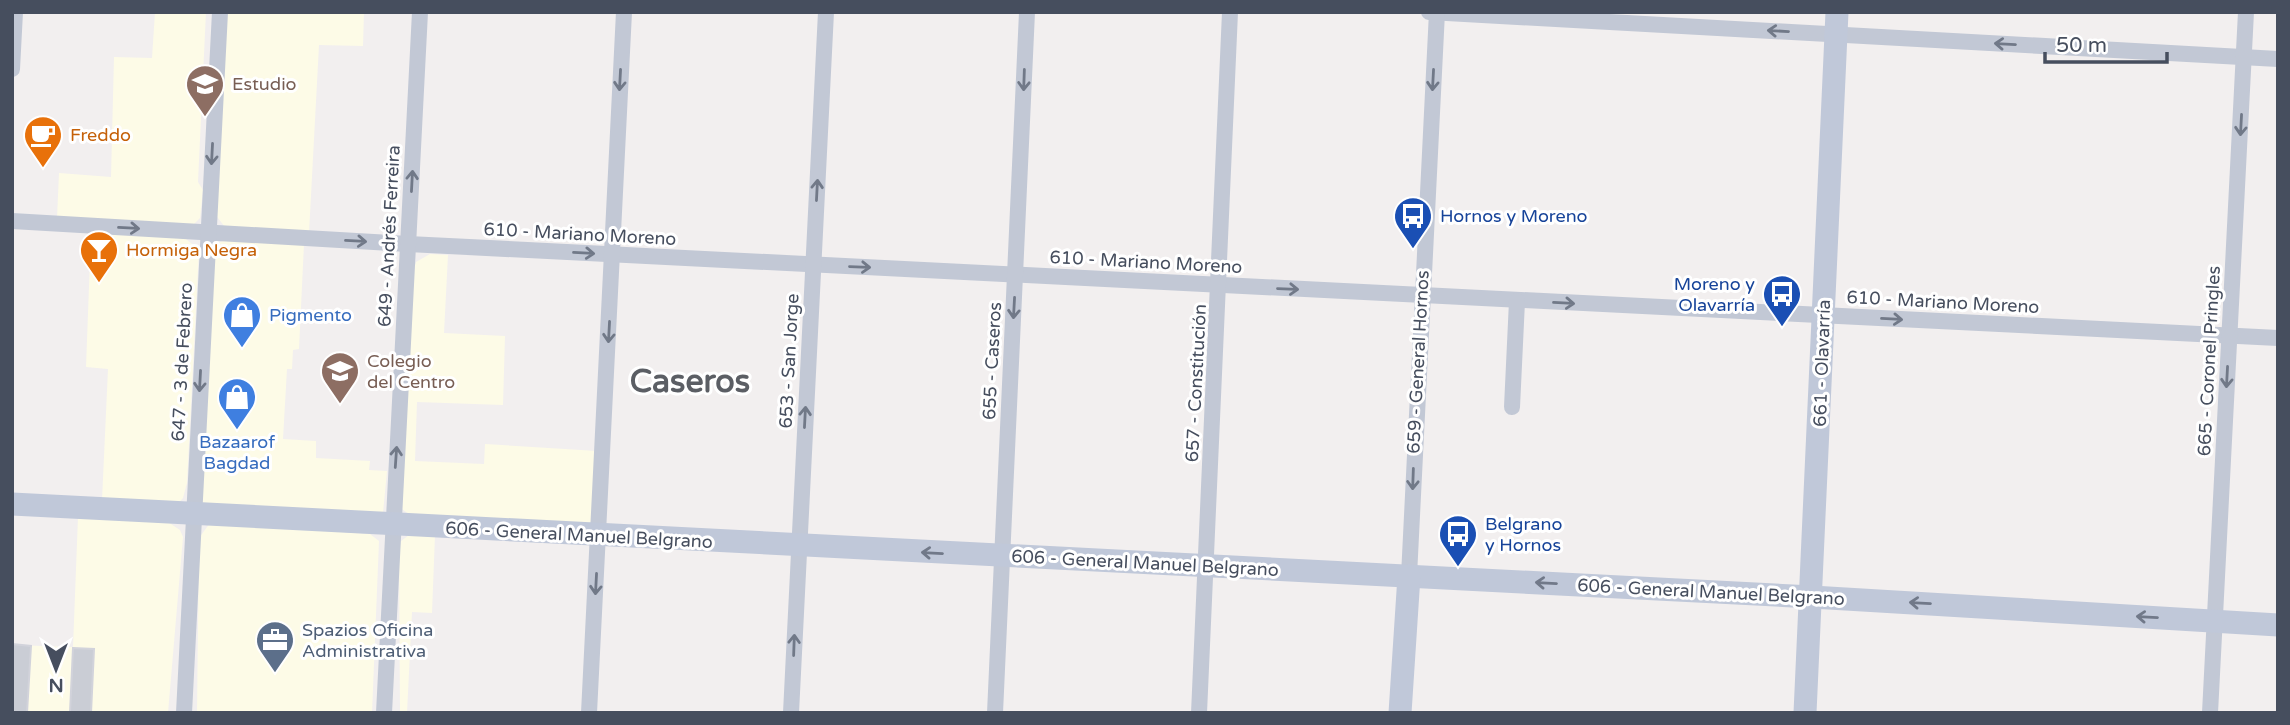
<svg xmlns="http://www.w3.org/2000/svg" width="2290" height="725" viewBox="0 0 2290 725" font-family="'Varela Round',sans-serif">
  <rect width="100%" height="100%" fill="#f2efef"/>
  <g fill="#fdfbe7">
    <path d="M155,12H206L198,182L203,190L200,218L193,225L57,218L59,173L111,177L114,57L152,58Z"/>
    <path d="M224,12H364L363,46L319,45L309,233L225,227L214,213Z"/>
    <path d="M91,233L185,238L199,250L187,483L183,498L176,506L102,500L108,369L86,367Z"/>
    <path d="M231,239L304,244L299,349L293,350L292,369H287L283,439L316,441V458L370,461L369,470L387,471L383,513L202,503L215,249L220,242Z"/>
    <path d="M430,254L448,255L444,333L505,336L503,405L417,402L415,461L484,464L485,444L597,451L593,520L588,524L410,515L402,509L414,269L416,262Z"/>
    <path d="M78,517L168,522L180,530L183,537L168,713H12V645L73,647Z"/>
    <path d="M210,523L370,534L379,541L372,713H197L199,538Z"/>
    <path d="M409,535H435L432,613L412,612L407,713H400L399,549L401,541Z"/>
  </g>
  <g fill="#cacdd5" stroke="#d2d3db" stroke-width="2">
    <path d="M12,644L31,646L27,713H12Z"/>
    <path d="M73,648L94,649L91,713H70Z"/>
  </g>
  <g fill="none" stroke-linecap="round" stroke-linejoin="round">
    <g stroke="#c2c8d5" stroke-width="16">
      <path d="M1429,12L2278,59"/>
      <path d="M12,69L15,12"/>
      <path d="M12,221L408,244L2278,338"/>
      <path d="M1512,407L1517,301"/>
      <path d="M1409,576L1437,12"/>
      <path d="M184,713L220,12"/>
      <path d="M384,713L420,12"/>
      <path d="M589,713L624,12"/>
      <path d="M791,713L826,12"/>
      <path d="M995,713L1027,12"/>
      <path d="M1199,713L1230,12"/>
      <path d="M2210,713L2246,12"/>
    </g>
    <g stroke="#c0c8d9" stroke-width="23">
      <path d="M12,504L1812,597L2278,625"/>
      <path d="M1400,713L1409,576"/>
      <path d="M1805,713L1837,12"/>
    </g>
  </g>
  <defs><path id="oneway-shaft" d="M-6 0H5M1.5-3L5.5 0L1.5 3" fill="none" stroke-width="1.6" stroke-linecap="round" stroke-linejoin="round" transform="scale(1.75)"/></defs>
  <g stroke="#717988">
    <use href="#oneway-shaft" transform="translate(1778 31) rotate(-177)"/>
    <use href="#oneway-shaft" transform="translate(2005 44) rotate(-177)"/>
    <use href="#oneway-shaft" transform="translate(620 80) rotate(93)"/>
    <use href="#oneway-shaft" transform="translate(1024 80) rotate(92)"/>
    <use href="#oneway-shaft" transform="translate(1433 80) rotate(93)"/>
    <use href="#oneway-shaft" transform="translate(2241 125) rotate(93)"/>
    <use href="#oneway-shaft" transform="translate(212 154) rotate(93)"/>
    <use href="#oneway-shaft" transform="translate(412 181) rotate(-87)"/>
    <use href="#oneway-shaft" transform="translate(817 190) rotate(-87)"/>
    <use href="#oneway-shaft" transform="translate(129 228) rotate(3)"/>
    <use href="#oneway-shaft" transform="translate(356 241) rotate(3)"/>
    <use href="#oneway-shaft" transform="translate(584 253) rotate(3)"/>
    <use href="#oneway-shaft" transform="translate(860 267) rotate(2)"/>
    <use href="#oneway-shaft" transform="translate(1288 289) rotate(2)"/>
    <use href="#oneway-shaft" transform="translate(1564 303) rotate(3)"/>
    <use href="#oneway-shaft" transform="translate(1014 308) rotate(93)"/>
    <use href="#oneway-shaft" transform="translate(1892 319) rotate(3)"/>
    <use href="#oneway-shaft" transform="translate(609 332) rotate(93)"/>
    <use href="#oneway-shaft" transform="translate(2227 377) rotate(93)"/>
    <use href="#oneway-shaft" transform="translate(200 381) rotate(93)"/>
    <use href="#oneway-shaft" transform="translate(805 417) rotate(-87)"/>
    <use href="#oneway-shaft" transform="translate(396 457) rotate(-86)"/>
    <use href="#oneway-shaft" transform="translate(1413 479) rotate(92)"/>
    <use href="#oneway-shaft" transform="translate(596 584) rotate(93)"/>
    <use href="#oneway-shaft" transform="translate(794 645) rotate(-88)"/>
  </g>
  <g stroke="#717989">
    <use href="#oneway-shaft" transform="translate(932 553) rotate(-177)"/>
    <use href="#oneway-shaft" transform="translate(1546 583) rotate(-177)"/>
    <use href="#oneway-shaft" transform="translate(1920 603) rotate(-177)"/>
    <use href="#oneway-shaft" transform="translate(2147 617) rotate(-177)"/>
  </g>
  <defs>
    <symbol id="university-pin" viewBox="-11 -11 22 30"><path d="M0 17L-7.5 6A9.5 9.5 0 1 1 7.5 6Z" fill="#8d6e63" stroke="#fff"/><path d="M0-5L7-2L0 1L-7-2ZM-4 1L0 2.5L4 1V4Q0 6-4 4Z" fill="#fff"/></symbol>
    <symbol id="cafe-pin" viewBox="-11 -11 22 30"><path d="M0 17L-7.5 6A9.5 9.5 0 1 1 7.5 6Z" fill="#e8710a" stroke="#fff"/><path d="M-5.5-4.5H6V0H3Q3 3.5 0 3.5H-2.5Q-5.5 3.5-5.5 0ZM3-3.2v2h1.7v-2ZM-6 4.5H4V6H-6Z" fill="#fff"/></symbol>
    <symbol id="bus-pin" viewBox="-11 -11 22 30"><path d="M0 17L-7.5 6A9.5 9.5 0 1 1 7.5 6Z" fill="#1a4fb4" stroke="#fff"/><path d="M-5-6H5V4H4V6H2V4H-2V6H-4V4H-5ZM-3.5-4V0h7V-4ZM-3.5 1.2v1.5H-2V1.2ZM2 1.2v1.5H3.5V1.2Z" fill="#fff"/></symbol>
    <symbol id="bar-pin" viewBox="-11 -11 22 30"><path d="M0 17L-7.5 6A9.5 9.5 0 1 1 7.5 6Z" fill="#e8710a" stroke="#fff"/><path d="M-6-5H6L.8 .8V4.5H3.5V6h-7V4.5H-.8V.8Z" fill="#fff"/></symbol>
    <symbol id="shop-pin" viewBox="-11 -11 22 30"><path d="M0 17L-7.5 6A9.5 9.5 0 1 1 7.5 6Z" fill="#3f7fe0" stroke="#fff"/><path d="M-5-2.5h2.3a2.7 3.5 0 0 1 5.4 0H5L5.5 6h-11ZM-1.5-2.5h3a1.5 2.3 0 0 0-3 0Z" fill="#fff"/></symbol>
    <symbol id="school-pin" viewBox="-11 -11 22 30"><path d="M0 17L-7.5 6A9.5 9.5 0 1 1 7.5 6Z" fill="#8d6e63" stroke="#fff"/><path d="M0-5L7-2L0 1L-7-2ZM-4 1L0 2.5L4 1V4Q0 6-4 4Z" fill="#fff"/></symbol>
    <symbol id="office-pin" viewBox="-11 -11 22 30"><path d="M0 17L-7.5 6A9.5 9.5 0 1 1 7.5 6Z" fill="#5c6f8a" stroke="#fff"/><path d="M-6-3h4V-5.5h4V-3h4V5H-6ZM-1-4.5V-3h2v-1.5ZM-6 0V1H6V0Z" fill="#fff"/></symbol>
  </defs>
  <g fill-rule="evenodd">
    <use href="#university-pin" x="183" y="62" width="44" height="60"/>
    <use href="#cafe-pin" x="21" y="113" width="44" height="60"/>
    <use href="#bus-pin" x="1391" y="194" width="44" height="60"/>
    <use href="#bar-pin" x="77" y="228" width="44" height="60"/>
    <use href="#bus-pin" x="1760" y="272" width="44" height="60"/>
    <use href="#shop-pin" x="220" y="293" width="44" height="60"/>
    <use href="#school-pin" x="318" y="349" width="44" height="60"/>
    <use href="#shop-pin" x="215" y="375" width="44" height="60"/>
    <use href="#bus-pin" x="1436" y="512" width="44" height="60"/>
    <use href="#office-pin" x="253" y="618" width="44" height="60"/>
  </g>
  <g text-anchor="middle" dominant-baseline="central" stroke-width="6" stroke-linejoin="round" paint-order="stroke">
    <g font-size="18" fill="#785e54" stroke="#fff" text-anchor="start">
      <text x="232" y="84">Estudio</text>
      <text x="367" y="361">Colegio<tspan x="367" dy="21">del Centro</tspan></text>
    </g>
    <g font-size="18" fill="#c56008" stroke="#fff" text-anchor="start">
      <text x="70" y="135">Freddo</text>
      <text x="126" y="250">Hormiga Negra</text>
    </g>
    <g font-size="18" fill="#164399" stroke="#fff" text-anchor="start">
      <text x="1440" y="216">Hornos y Moreno</text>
      <text x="1755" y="284" text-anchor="end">Moreno y<tspan x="1755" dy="21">Olavarría</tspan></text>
      <text x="1485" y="524">Belgrano<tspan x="1485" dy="21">y Hornos</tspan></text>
    </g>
    <g font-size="18" fill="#464e5e" stroke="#fff">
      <text transform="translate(580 234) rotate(3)">610 - Mariano Moreno</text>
      <text transform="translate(389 236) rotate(-87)">649 - Andrés Ferreira</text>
      <text transform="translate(1146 262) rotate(3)">610 - Mariano Moreno</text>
      <text transform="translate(1943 302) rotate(3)">610 - Mariano Moreno</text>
      <text transform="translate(789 361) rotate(-87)">653 - San Jorge</text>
      <text transform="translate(992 361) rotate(-87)">655 - Caseros</text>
      <text transform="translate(2209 361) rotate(-87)">665 - Coronel Pringles</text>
      <text transform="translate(182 362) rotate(-87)">647 - 3 de Febrero</text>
      <text transform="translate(1418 362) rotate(-87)">659 - General Hornos</text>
      <text transform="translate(1822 363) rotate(-88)">661 - Olavarría</text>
      <text transform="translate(1196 383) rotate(-87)">657 - Constitución</text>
      <text transform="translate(579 535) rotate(3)">606 - General Manuel Belgrano</text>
      <text transform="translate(1145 563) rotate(3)">606 - General Manuel Belgrano</text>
      <text transform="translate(1711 592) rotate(3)">606 - General Manuel Belgrano</text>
    </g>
    <g font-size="18" fill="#366cbe" stroke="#fff" text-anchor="start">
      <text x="269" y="315">Pigmento</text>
      <text x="237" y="442" text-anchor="middle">Bazaarof<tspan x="237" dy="21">Bagdad</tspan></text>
    </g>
    <g font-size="18" fill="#4e5e75" stroke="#fff" text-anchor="start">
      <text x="302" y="630">Spazios Oficina<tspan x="302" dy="21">Administrativa</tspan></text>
    </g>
    <g font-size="32" font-weight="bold" fill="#5b5e64" stroke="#fff">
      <text x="690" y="382">Caseros</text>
    </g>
  </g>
  <rect width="2290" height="725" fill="none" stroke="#464e5e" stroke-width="28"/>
  <g transform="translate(56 669) rotate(180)" stroke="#ffffff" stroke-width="5" paint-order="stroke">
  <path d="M0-5L12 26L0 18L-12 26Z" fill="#464e5e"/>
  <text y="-10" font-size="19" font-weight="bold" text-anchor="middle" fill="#464e5e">N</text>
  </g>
  <path d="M2045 52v10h122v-10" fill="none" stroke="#464e5e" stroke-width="3.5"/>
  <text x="2056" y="52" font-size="21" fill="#464e5e" stroke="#ffffff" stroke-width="5" paint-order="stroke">50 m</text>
</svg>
